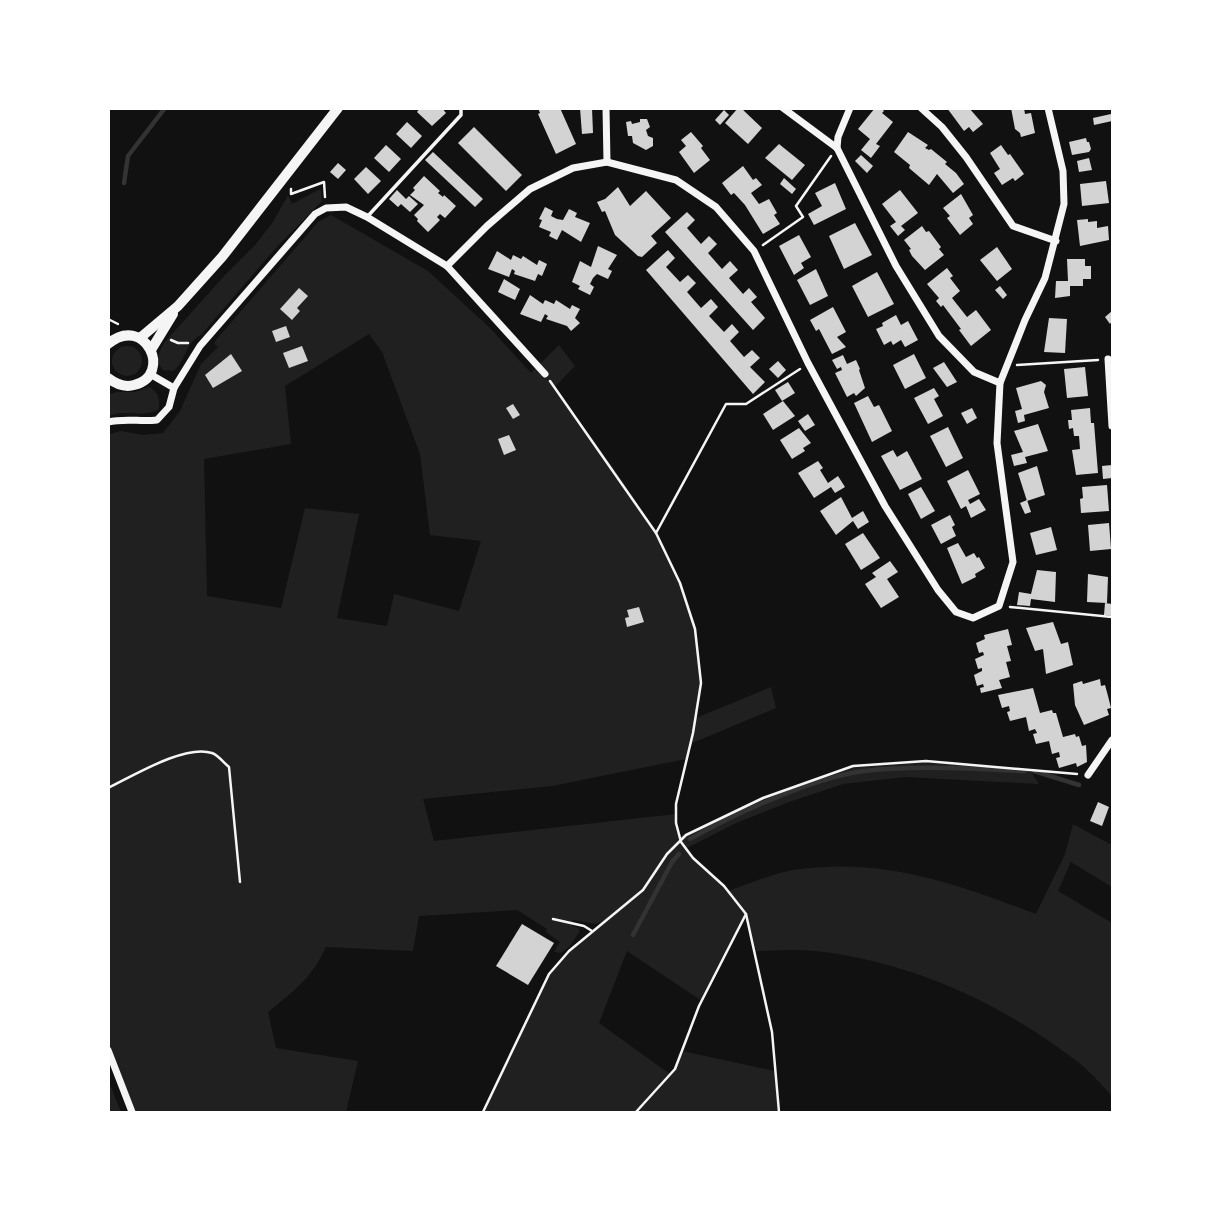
<svg xmlns="http://www.w3.org/2000/svg" width="1221" height="1221" viewBox="0 0 1221 1221" font-family="Figtree,sans-serif">
  <rect width="100%" height="100%" fill="#111"/>
  <g fill="#202020" fill-rule="evenodd">
    <path d="M318,190H321L322,201L274,250L201,335C186,342 186,360 174,371L163,370C155,361 159,352 164,343L225,275L255,245L273,222L288,195L292,204Z"/>
    <path d="M331,215L428,271L489,327L531,373L559,345L575,366L555,387C617,476 698,567 701,681C701,693 698,706 696,718L771,687L776,708L690,744L686,759L552,786L423,799L434,841L676,814L680,837L763,798L853,766L926,761L1030,770L1039,784L906,777L843,784L789,802L736,823L687,848L693,858L728,891C751,883 776,872 800,869C886,858 957,884 1036,914L1065,854L1073,824L1112,845V887L1071,862L1058,891L1112,923V1096C1100,1083 1088,1069 1074,1059C999,1002 909,961 815,951C796,949 775,951 756,951L747,916L702,1001L627,951L599,1023L670,1074L682,1051L775,1071L779,1112H483L549,974L561,958L604,921L595,924L573,920L571,925L578,928L580,931L570,946L561,953L554,952L560,942L546,932L547,929L517,910L419,916L413,951L326,947C312,978 294,991 268,1012L276,1048L358,1061L346,1112H135L109,1042V434L121,431L143,435L163,433L180,411L201,364L218,347L214,344L216,340L318,222ZM369,334L382,352L420,454L430,535L481,541L459,611L394,594L387,626L337,618L359,514L305,508L281,608L207,596L204,459L291,444L285,386Z"/>
    <circle cx="127" cy="361" r="15"/>
    <path d="M149,387C159,392 161,401 158,410C142,418 125,409 109,416V394L117,392H135Z"/>
    <path d="M109,1082L121,1112H109Z"/>
  </g>
  <g fill="none" stroke-linecap="round" stroke-linejoin="round">
    <g stroke="#333" stroke-width="4.5">
      <path d="M124,183L128,156L165,108"/>
      <path d="M1034,771L1079,785"/>
      <path d="M690,839C734,814 815,777 864,771C918,765 972,769 1025,771"/>
      <path d="M633,935L672,862L679,854"/>
    </g>
  </g>
  <g fill="#d3d3d3">
    <path d="M420,108H442L446,113L432,126L417,112Z"/>
    <path d="M538,108H560L576,144L556,154L538,114L540,113Z"/>
    <path d="M580,108H592L593,133L582,134Z"/>
    <path d="M738,108H741L762,128L748,144L725,123Z"/>
    <path d="M875,108H881L884,111L882,113L893,122L876,144L880,146L871,158L861,150L870,139L858,129Z"/>
    <path d="M947,108H969L983,124L973,132L969,127L964,131Z"/>
    <path d="M1011,108H1024L1025,114L1031,113L1035,133L1021,137L1020,133L1015,129Z"/>
    <path d="M724,110L729,115L720,125L715,120Z"/>
    <path d="M1111,114L1112,121L1094,125L1093,118Z"/>
    <path d="M640,119H647L650,127L646,130L648,136L653,138V146L646,150L633,143L632,136H628L626,122L631,121L632,124L640,122Z"/>
    <path d="M407,122L422,136L411,148L396,134Z"/>
    <path d="M474,127L522,175L506,191L458,143Z"/>
    <path d="M691,132L703,146L701,148L710,160L694,173L679,152L686,146L681,140Z"/>
    <path d="M908,132L928,145L925,148L929,150L931,149L947,162L945,164L956,173L964,184L953,193L937,174L929,185L909,168L910,165L894,152Z"/>
    <path d="M1086,138L1087,142H1089L1091,149L1089,152L1072,155L1069,142Z"/>
    <path d="M779,144L805,165L792,180L765,158Z"/>
    <path d="M386,145L401,159L389,172L374,158Z"/>
    <path d="M1001,145L1008,155L1010,154L1024,174L1015,181L1013,178L1002,185L994,173L1000,169L990,153Z"/>
    <path d="M433,152L483,199L475,207L425,160Z"/>
    <path d="M861,155L873,166L867,173L855,161Z"/>
    <path d="M1089,158L1092,170L1079,172L1077,161Z"/>
    <path d="M338,163L346,170L338,179L330,172Z"/>
    <path d="M743,166L753,180L756,178L762,185L751,193L759,204L769,199L777,213L774,215L780,224L763,234L745,205L734,193L731,195L722,183Z"/>
    <path d="M366,167L381,181L368,194L354,179Z"/>
    <path d="M424,176L440,191L438,193L443,197L444,195L456,206L445,218L440,214L437,217L440,220L428,232L417,221L418,219L414,215L424,205L410,195L415,190L413,188Z"/>
    <path d="M784,178L796,189L792,194L780,184Z"/>
    <path d="M1106,181L1109,203L1082,206L1080,184Z"/>
    <path d="M835,183L846,209L814,225L808,214L822,206L815,193Z"/>
    <path d="M618,187L630,206L646,191L671,218L651,236L657,243L642,257L638,256L615,235L605,211L602,212L597,202L605,199Z"/>
    <path d="M397,190L406,199L409,196L418,204L410,212L401,204L398,207L389,199Z"/>
    <path d="M900,190L918,213L901,226L905,230L898,236L890,226L896,222L882,204Z"/>
    <path d="M961,194L973,215L969,218L973,224L960,235L947,218L950,216L943,208Z"/>
    <path d="M545,207L553,211L551,216L557,219L563,220L569,209L577,213L575,217L590,223L581,242L562,230L557,240L549,236L551,232L539,227L542,220L539,219Z"/>
    <path d="M687,212L695,220L687,228L701,244L709,236L717,244L708,253L722,269L730,261L738,270L729,278L743,294L749,288L757,297L751,302L765,318L753,330L665,232Z"/>
    <path d="M1088,219V222L1097,221V228L1108,226L1109,240L1080,246L1077,220Z"/>
    <path d="M855,223L872,255L844,269L829,236Z"/>
    <path d="M922,226L926,232L929,231L941,247L939,249L944,255L925,270L912,256L909,250L911,249L904,240Z"/>
    <path d="M799,235L811,257L801,263L804,268L794,275L779,246Z"/>
    <path d="M598,246L617,255L608,269L612,271L608,279L597,274L593,278L590,284L594,287L590,295L578,289L580,286L572,282L580,261L591,267Z"/>
    <path d="M997,247L1012,269L997,281L980,260Z"/>
    <path d="M668,250L675,258L666,267L680,282L688,275L696,283L687,292L701,308L711,299L718,307L709,316L724,332L732,324L739,332L730,341L744,357L752,350L760,358L750,367L765,382L753,394L646,270Z"/>
    <path d="M497,251L511,260L513,255L521,259L523,256L537,265L539,260L547,264L542,276L538,274L535,281L514,274L515,271L512,269L509,277L488,269Z"/>
    <path d="M1067,259H1085V266H1091V279H1083V286H1070V296L1055,298L1056,281H1068Z"/>
    <path d="M947,268L953,276L950,278L960,291L952,298L967,317L976,310L991,330L971,346L959,330L961,329L943,305L941,307L936,301L939,298L927,284Z"/>
    <path d="M816,269L828,296L810,305L797,280Z"/>
    <path d="M877,272L894,304L868,317L852,286Z"/>
    <path d="M504,279L520,289L515,300L498,292Z"/>
    <path d="M1000,286L1007,295L1003,299L995,290Z"/>
    <path d="M299,288L308,296L297,308L300,311L292,320L280,309Z"/>
    <path d="M530,295L543,304L545,300L554,304L556,300L570,309L572,305L580,309L575,318L580,323L571,331L567,326L546,319L548,316L545,314L541,322L520,314Z"/>
    <path d="M833,307L846,332L837,337L846,347L832,354L819,329L816,331L810,320Z"/>
    <path d="M1112,311V321L1110,324L1105,317Z"/>
    <path d="M896,315L901,325L908,321L918,340L905,347L901,340L893,345L891,341L884,345L876,329L883,326L882,323Z"/>
    <path d="M1049,318L1067,319L1065,353L1044,352Z"/>
    <path d="M286,326L290,337L276,342L272,331Z"/>
    <path d="M302,346L308,361L289,368L283,353Z"/>
    <path d="M231,354L242,371L213,388L205,375Z"/>
    <path d="M914,354L926,378L905,389L893,365Z"/>
    <path d="M843,355L847,364L856,360L860,369L859,370L865,388L856,396L854,393L847,397L835,373L842,370L841,367L837,369L832,360Z"/>
    <path d="M778,361L786,370L778,378L769,369Z"/>
    <path d="M944,362L957,382L947,387L933,368Z"/>
    <path d="M1085,367L1088,396L1067,398L1064,369Z"/>
    <path d="M1041,381L1046,385L1044,392L1049,408L1024,415L1025,421L1018,423L1015,411L1022,409L1016,388Z"/>
    <path d="M788,382L795,393L782,401L775,390Z"/>
    <path d="M934,388L939,396L934,399L943,416L928,424L914,398Z"/>
    <path d="M868,396L874,407L879,405L892,431L872,442L854,403Z"/>
    <path d="M783,401L795,416L773,430L763,414Z"/>
    <path d="M513,404L520,415L513,419L506,408Z"/>
    <path d="M972,408L977,418L967,424L961,413Z"/>
    <path d="M1090,408L1091,423H1094L1098,473L1076,475L1072,450L1080,449L1079,436H1074L1073,428L1069,429L1068,420H1072L1071,410Z"/>
    <path d="M808,414L815,425L805,431L798,421Z"/>
    <path d="M1038,424L1048,451L1025,457L1027,463L1014,466L1011,455L1023,452L1014,431Z"/>
    <path d="M948,427L963,458L946,467L930,436Z"/>
    <path d="M799,428L811,443L803,448L805,451L792,459L780,440Z"/>
    <path d="M509,435L516,450L504,455L498,439Z"/>
    <path d="M893,450L897,457L907,451L922,479L900,490L881,456Z"/>
    <path d="M818,461L823,468L820,470L828,483L838,476L845,487L835,493L831,487L814,498L798,473Z"/>
    <path d="M1112,465V478L1103,479L1102,466Z"/>
    <path d="M1037,466L1045,495L1027,501L1018,473Z"/>
    <path d="M968,470L980,494L968,500L970,504L979,499L986,510L971,518L966,506L961,509L947,481Z"/>
    <path d="M1107,485L1109,511L1081,513L1080,499L1083,498L1082,487Z"/>
    <path d="M921,487L935,511L921,519L908,494Z"/>
    <path d="M841,497L852,518L863,511L869,522L858,529L853,521L836,535L820,511Z"/>
    <path d="M1027,500L1031,512L1025,514L1020,503Z"/>
    <path d="M950,515L955,525L952,527L956,536L941,544L931,525Z"/>
    <path d="M1109,523L1111,549L1090,551L1088,525Z"/>
    <path d="M1051,527L1057,550L1036,555L1030,533Z"/>
    <path d="M863,533L880,558L861,570L845,544Z"/>
    <path d="M958,543L966,557L974,553L977,558L979,557L985,568L975,574L976,577L962,584L947,548Z"/>
    <path d="M890,561L898,572L887,579L899,597L881,608L865,584L876,577L872,573Z"/>
    <path d="M1037,570L1056,572L1055,602L1031,599L1030,606L1017,605L1019,592L1031,594Z"/>
    <path d="M1088,574L1108,577L1107,603L1087,602Z"/>
    <path d="M1105,603L1112,604V616L1104,615Z"/>
    <path d="M639,607L644,622L627,627L625,618L629,617L627,610Z"/>
    <path d="M1053,622L1061,644L1068,642L1073,665L1046,674L1043,649L1035,651L1026,628Z"/>
    <path d="M1008,629L1012,645L1007,646L1011,661L1006,662L1010,677L999,680L1002,688L981,693L980,688L984,687L983,684L977,686L974,675L982,671V668L978,669L975,659L984,655L983,652L979,653L976,643L985,639L984,635Z"/>
    <path d="M1100,679L1101,686L1105,685L1108,696L1111,708L1107,709L1109,715L1084,725L1075,705L1073,684L1082,681L1083,684Z"/>
    <path d="M1033,688L1040,713L1052,710L1053,713H1056L1063,737L1075,734L1076,737L1079,736L1082,746L1086,745L1087,762L1077,767L1076,763L1059,768L1056,758L1060,757L1059,752L1052,754L1049,741L1036,744L1033,734L1037,733L1035,729L1029,731L1026,717L1010,721L1007,712L1010,711L1009,706L1002,708L998,695Z"/>
    <path d="M1098,802L1109,807L1102,826L1090,821Z"/>
    <path d="M522,924L554,943L528,985L496,966Z"/>
  </g>
  <g fill="none" stroke-linecap="round" stroke-linejoin="round">
    <g stroke="#f5f5f5" stroke-width="2.5">
      <path d="M291,189V194L324,182L325,197"/>
      <path d="M763,245L803,217L796,206L831,156"/>
      <path d="M108,319L118,324"/>
      <path d="M171,340L178,343H188"/>
      <path d="M1017,365L1098,360"/>
      <path d="M550,381L656,533L680,583L695,629L701,683L693,733L676,804V823L681,842L693,858L724,886L746,914L772,1032L779,1112"/>
      <path d="M656,533L726,404H746L800,369"/>
      <path d="M1010,607L1112,617"/>
      <path d="M108,788C133,776 185,744 212,753C218,755 224,763 229,767L240,882"/>
      <path d="M553,919L584,926L592,931"/>
      <path d="M483,1112L549,974L569,951L643,890L667,854L686,835L763,798L853,766L926,761L1077,774"/>
      <path d="M636,1112L675,1069L699,1006L746,914"/>
    </g>
    <path stroke="#f5f5f5" stroke-width="3.5" d="M367,217L461,115V108"/>
    <g stroke="#f5f5f5" stroke-width="7">
      <path d="M606,108L607,162"/>
      <path d="M783,108L837,148L896,266L939,336L974,372L1000,383"/>
      <path d="M921,108L942,127L966,157L1013,226L1056,241"/>
      <path d="M837,148L838,137L850,108"/>
      <path d="M447,266L487,226L530,189L573,168L607,162L676,180L716,207L754,251L808,363L885,506L938,590L956,612L973,618L999,606L1013,562L997,443L1000,383L1025,320L1045,278L1064,204L1063,171L1048,108"/>
      <path d="M1108,359L1112,426"/>
      <path d="M150,374L174,388"/>
      <path d="M108,422C125,418 141,422 157,420L169,407L174,388L200,346L315,214L326,208L346,207L367,217L447,266L545,374"/>
      <path d="M1088,775L1112,740"/>
      <path d="M108,1050L132,1112"/>
    </g>
    <g stroke="#f5f5f5" stroke-width="10">
      <path d="M140,338L178,306L222,257L338,108"/>
      <path d="M108,344C145,313 174,375 134,385C124,388 116,384 108,378"/>
      <path d="M151,350L173,314"/>
    </g>
  </g>
  <rect width="1221" height="1221" fill="none" stroke="#ffffff" stroke-width="220"/>
</svg>
